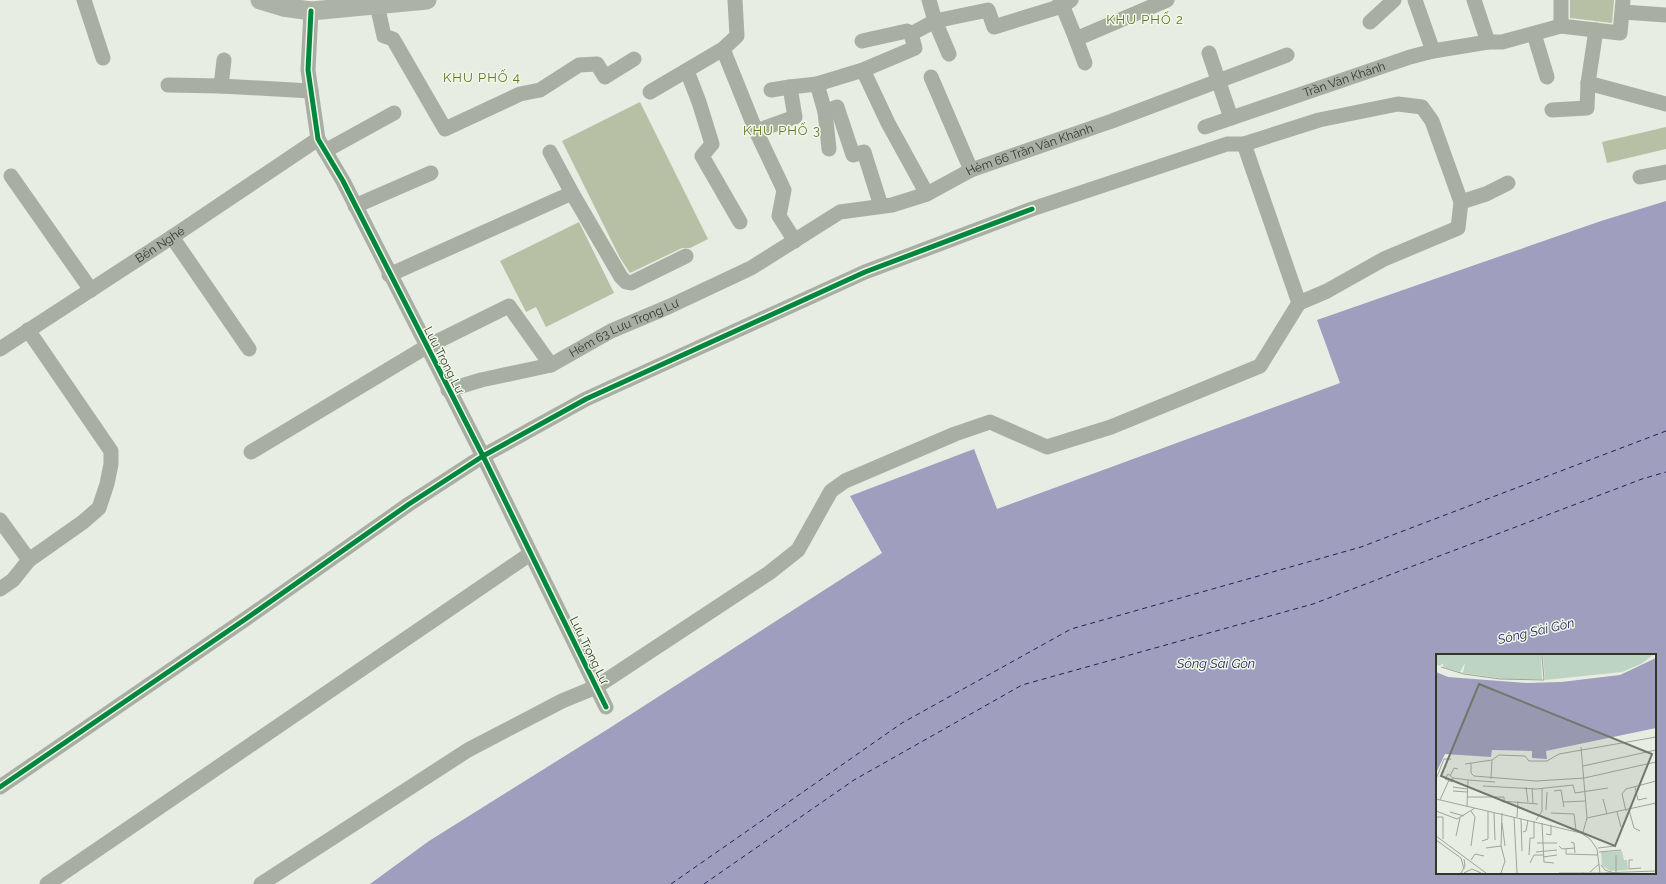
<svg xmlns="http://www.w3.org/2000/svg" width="1666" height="884" viewBox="0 0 1666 884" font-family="Raleway,sans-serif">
  <rect width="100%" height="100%" fill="#e7ede2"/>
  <path fill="#9f9ebe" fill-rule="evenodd" d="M1666,201V884H370L429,841L608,729L882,553L850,496L974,449L997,509L1340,383L1317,320L1601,221ZM1437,655H1655V873H1437Z"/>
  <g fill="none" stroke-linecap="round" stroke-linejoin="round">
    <g stroke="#251f57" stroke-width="1" stroke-dasharray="5 4" stroke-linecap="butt">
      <path d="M671,884L902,723L1071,629L1361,547L1666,431"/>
      <path d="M704,884L854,780L1022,685L1313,604L1642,479L1666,472"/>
    </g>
  </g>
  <g fill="#b7c0a4">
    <path d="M1570,0H1614L1612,23L1570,18Z"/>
    <path d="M640,102L708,239L690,248H682L630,273L620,258L562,141Z"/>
    <path d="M1666,127V149L1607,163L1602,142Z"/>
    <path d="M579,222L614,293L546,327L536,307L526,312L500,261Z"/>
  </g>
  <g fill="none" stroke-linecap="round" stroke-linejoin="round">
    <g stroke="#a9aea3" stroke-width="15">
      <path d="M84,0L103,58"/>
      <path d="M735,0L737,36L723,49L756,131L784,190L779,216L795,241"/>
      <path d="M929,0L935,21L949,54"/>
      <path d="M1060,0L1076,39L1167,0"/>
      <path d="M1474,0L1488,42"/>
      <path d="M1561,0V26L1620,33L1623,0"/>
      <path d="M377,5L384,36L393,39L445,129L520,94L540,90L579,65L597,64L605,77L634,59"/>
      <path d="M311,11L308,70L318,139L343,181L483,456L606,707"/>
      <path d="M1623,12L1666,15"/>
      <path d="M1370,22L1394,0"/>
      <path d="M911,34L935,21L988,10L994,27L1062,6L1071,0"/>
      <path d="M1534,34L1547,77"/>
      <path d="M1076,39L1085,63"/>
      <path d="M862,41L907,31L911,34"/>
      <path d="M1433,51L1488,42H1502L1561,26"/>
      <path d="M1209,53L1231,118"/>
      <path d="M863,70L888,123L927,194"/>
      <path d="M687,71L699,102L712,144L702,156L740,222"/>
      <path d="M931,77L971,170"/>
      <path d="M1588,83L1666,104"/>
      <path d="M817,84L825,112L837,107L853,155L864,152L881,206"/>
      <path d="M168,85L221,86L224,60"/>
      <path d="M221,86L311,91"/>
      <path d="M771,90L790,87L817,84L863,70L915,48L911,34"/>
      <path d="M650,92L723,49"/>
      <path d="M1552,110L1587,108L1588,83L1596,30"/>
      <path d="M825,112L829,149"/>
      <path id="s1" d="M1205,127L1410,57L1433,51L1415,0"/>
      <path d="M756,131L795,117L790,87"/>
      <path d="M1244,144L1299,303"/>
      <path d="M325,151L394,113"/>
      <path d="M550,152L572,193L621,277L626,282L631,283L686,256"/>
      <path d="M11,176L91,290"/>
      <path d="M1640,177L1666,172"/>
      <path d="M1461,202L1486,194L1508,183"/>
      <path d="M355,206L431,173"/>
      <path d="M172,237L249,349"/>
      <path d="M389,275L572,193"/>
      <path id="s2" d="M0,349L172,237L318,139"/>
      <path d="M448,390L481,380L551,365"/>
      <path id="s3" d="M251,452L426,347L509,306L551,365L611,331L668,307L751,268L840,212L892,205L927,194L971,170L1112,121L1287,55"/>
      <path d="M0,520L29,560"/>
      <path d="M0,589L13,580L29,560L83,522L99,508L107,484L111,464V451L28,330"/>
      <path d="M0,787L247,618L409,504L483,456L586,399L865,272L1032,209L1227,144H1244L1319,120L1398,104L1422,107L1432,121L1461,202L1458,228L1384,259L1327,291L1299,303L1260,366L1111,427L1047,447L990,422L955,434L845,481L831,491L798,550L769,573L596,687L562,701L468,750L261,884"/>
      <path d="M47,884L530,554"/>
    </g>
    <path stroke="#adb2a7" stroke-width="19" d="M260,0L283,7L311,11L427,0"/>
    <defs>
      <g id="cycleway">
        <path d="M311,11L308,70L318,139L343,181L483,456L606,707"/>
        <path d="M0,787L247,618L409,504L483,456L586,399L865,272L1032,209"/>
      </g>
    </defs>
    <use href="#cycleway" stroke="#f0f9e9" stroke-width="8"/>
    <use href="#cycleway" stroke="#00873e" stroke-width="5"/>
  </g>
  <g text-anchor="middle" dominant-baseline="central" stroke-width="3" stroke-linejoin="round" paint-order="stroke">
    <g font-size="12" fill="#323729" stroke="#f0f9e9">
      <text stroke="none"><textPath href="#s1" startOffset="147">Trần Văn Khánh</textPath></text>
      <text stroke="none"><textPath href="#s3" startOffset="898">Hẻm 66 Trần Văn Khánh</textPath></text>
      <text stroke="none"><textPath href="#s2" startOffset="191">Bến Nghé</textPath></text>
      <text stroke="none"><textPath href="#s3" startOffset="451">Hẻm 63 Lưu Trọng Lư</textPath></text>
      <text transform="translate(444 360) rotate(63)">Lưu Trọng Lư</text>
      <text transform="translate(589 650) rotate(64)">Lưu Trọng Lư</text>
    </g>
    <g font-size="13" letter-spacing="1" fill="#617822" stroke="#f0f9e9">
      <text x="1145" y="19">KHU PHỐ 2</text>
      <text x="482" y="77">KHU PHỐ 4</text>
      <text x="782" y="130">KHU PHỐ 3</text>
    </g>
    <g font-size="13" font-style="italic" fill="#251f57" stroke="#f0f9e9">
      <text transform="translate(1536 631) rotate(-13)">Sông Sài Gòn</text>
      <text x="1216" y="663">Sông Sài Gòn</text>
    </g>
  </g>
  <g transform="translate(1436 654)">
    <rect width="220" height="220" fill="#e7ede2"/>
    <path d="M0,1H105L106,25H70L27,19L29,9L24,18L7,13V9L4,12L0,10ZM107,1H217L205,10L186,18L109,26ZM186,197L188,206H191L192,216L175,217L166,212L165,198Z" fill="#bed4c3"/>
    <path d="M220,4V74L110,97L111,105L96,104V97L56,96L55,103L9,100L0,119V18L12,23L91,29L125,28L184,21Z" fill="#9f9ebe"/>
    <path fill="none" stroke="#9f9ebe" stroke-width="2" d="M192,52L220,33M0,70L101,78L155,68L171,62M0,75L94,82L115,79L168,64L220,32"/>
    <path fill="none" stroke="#9fa498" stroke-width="1" d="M5,13L28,20L64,25L108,26L106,1M145,93L151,164L147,178M29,110L56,106L63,101L89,102L93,107H111L123,100L220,83M35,110V119L38,122L100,127L148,124L220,108M147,112L220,96M12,120L17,124L16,128L9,125ZM14,122L18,114L22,115M17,124L32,126M0,125L8,105H15M55,125L56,106M47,132L100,135L137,131L139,139L172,134M17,133L31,135M90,133L92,148M199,133L202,146L211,144M96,134L97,149M17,137L31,138M118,137L125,136L128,153M31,143H68V149M0,145L145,179L154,185L161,195L164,219M167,145L171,160M4,146L13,126M65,147L102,150M127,148L150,147M31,152L32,126L59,128M110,156L111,138M193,156L198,174L204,177M0,157L21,165L39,154M35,157L39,163L35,192M190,157L186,140L190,135L220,127M14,158L28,162M181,158L185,173M58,159L59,186M115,159L138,160L140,176M0,163H7V185M78,163L81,219M81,163L82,147M151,164L220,149M85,165L86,197M100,166L106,157V134M66,169L69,192M106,169L108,208L118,209M87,178L90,177L92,166M110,180L115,181V171M0,182L50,219M20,182L24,164M94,184H98V167M0,186L25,204L28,215M46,187L52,185V157M135,188L138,189L139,199M101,189H121M123,192L126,195L139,194M50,194L65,192M162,194L179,192M130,195V200L162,201M100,198L121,196M163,198L185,196M93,201L94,184M180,201V219M107,203L121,201M35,206L39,200L48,202M197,206H193V215L205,214M94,209L98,201H107M165,211L169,216L178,219M154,218L163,210M25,219L29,212L28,205M28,219L36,215L45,219M65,219L69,207L65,192L66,159M123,219H148M147,219H166M166,219L220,217"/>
    <path fill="#71776a" fill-opacity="0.15" stroke="#71776a" stroke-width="2" d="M43,30L216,100L179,192L5,122Z"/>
    <rect width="220" height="220" fill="none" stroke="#323729" stroke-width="2"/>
  </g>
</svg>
